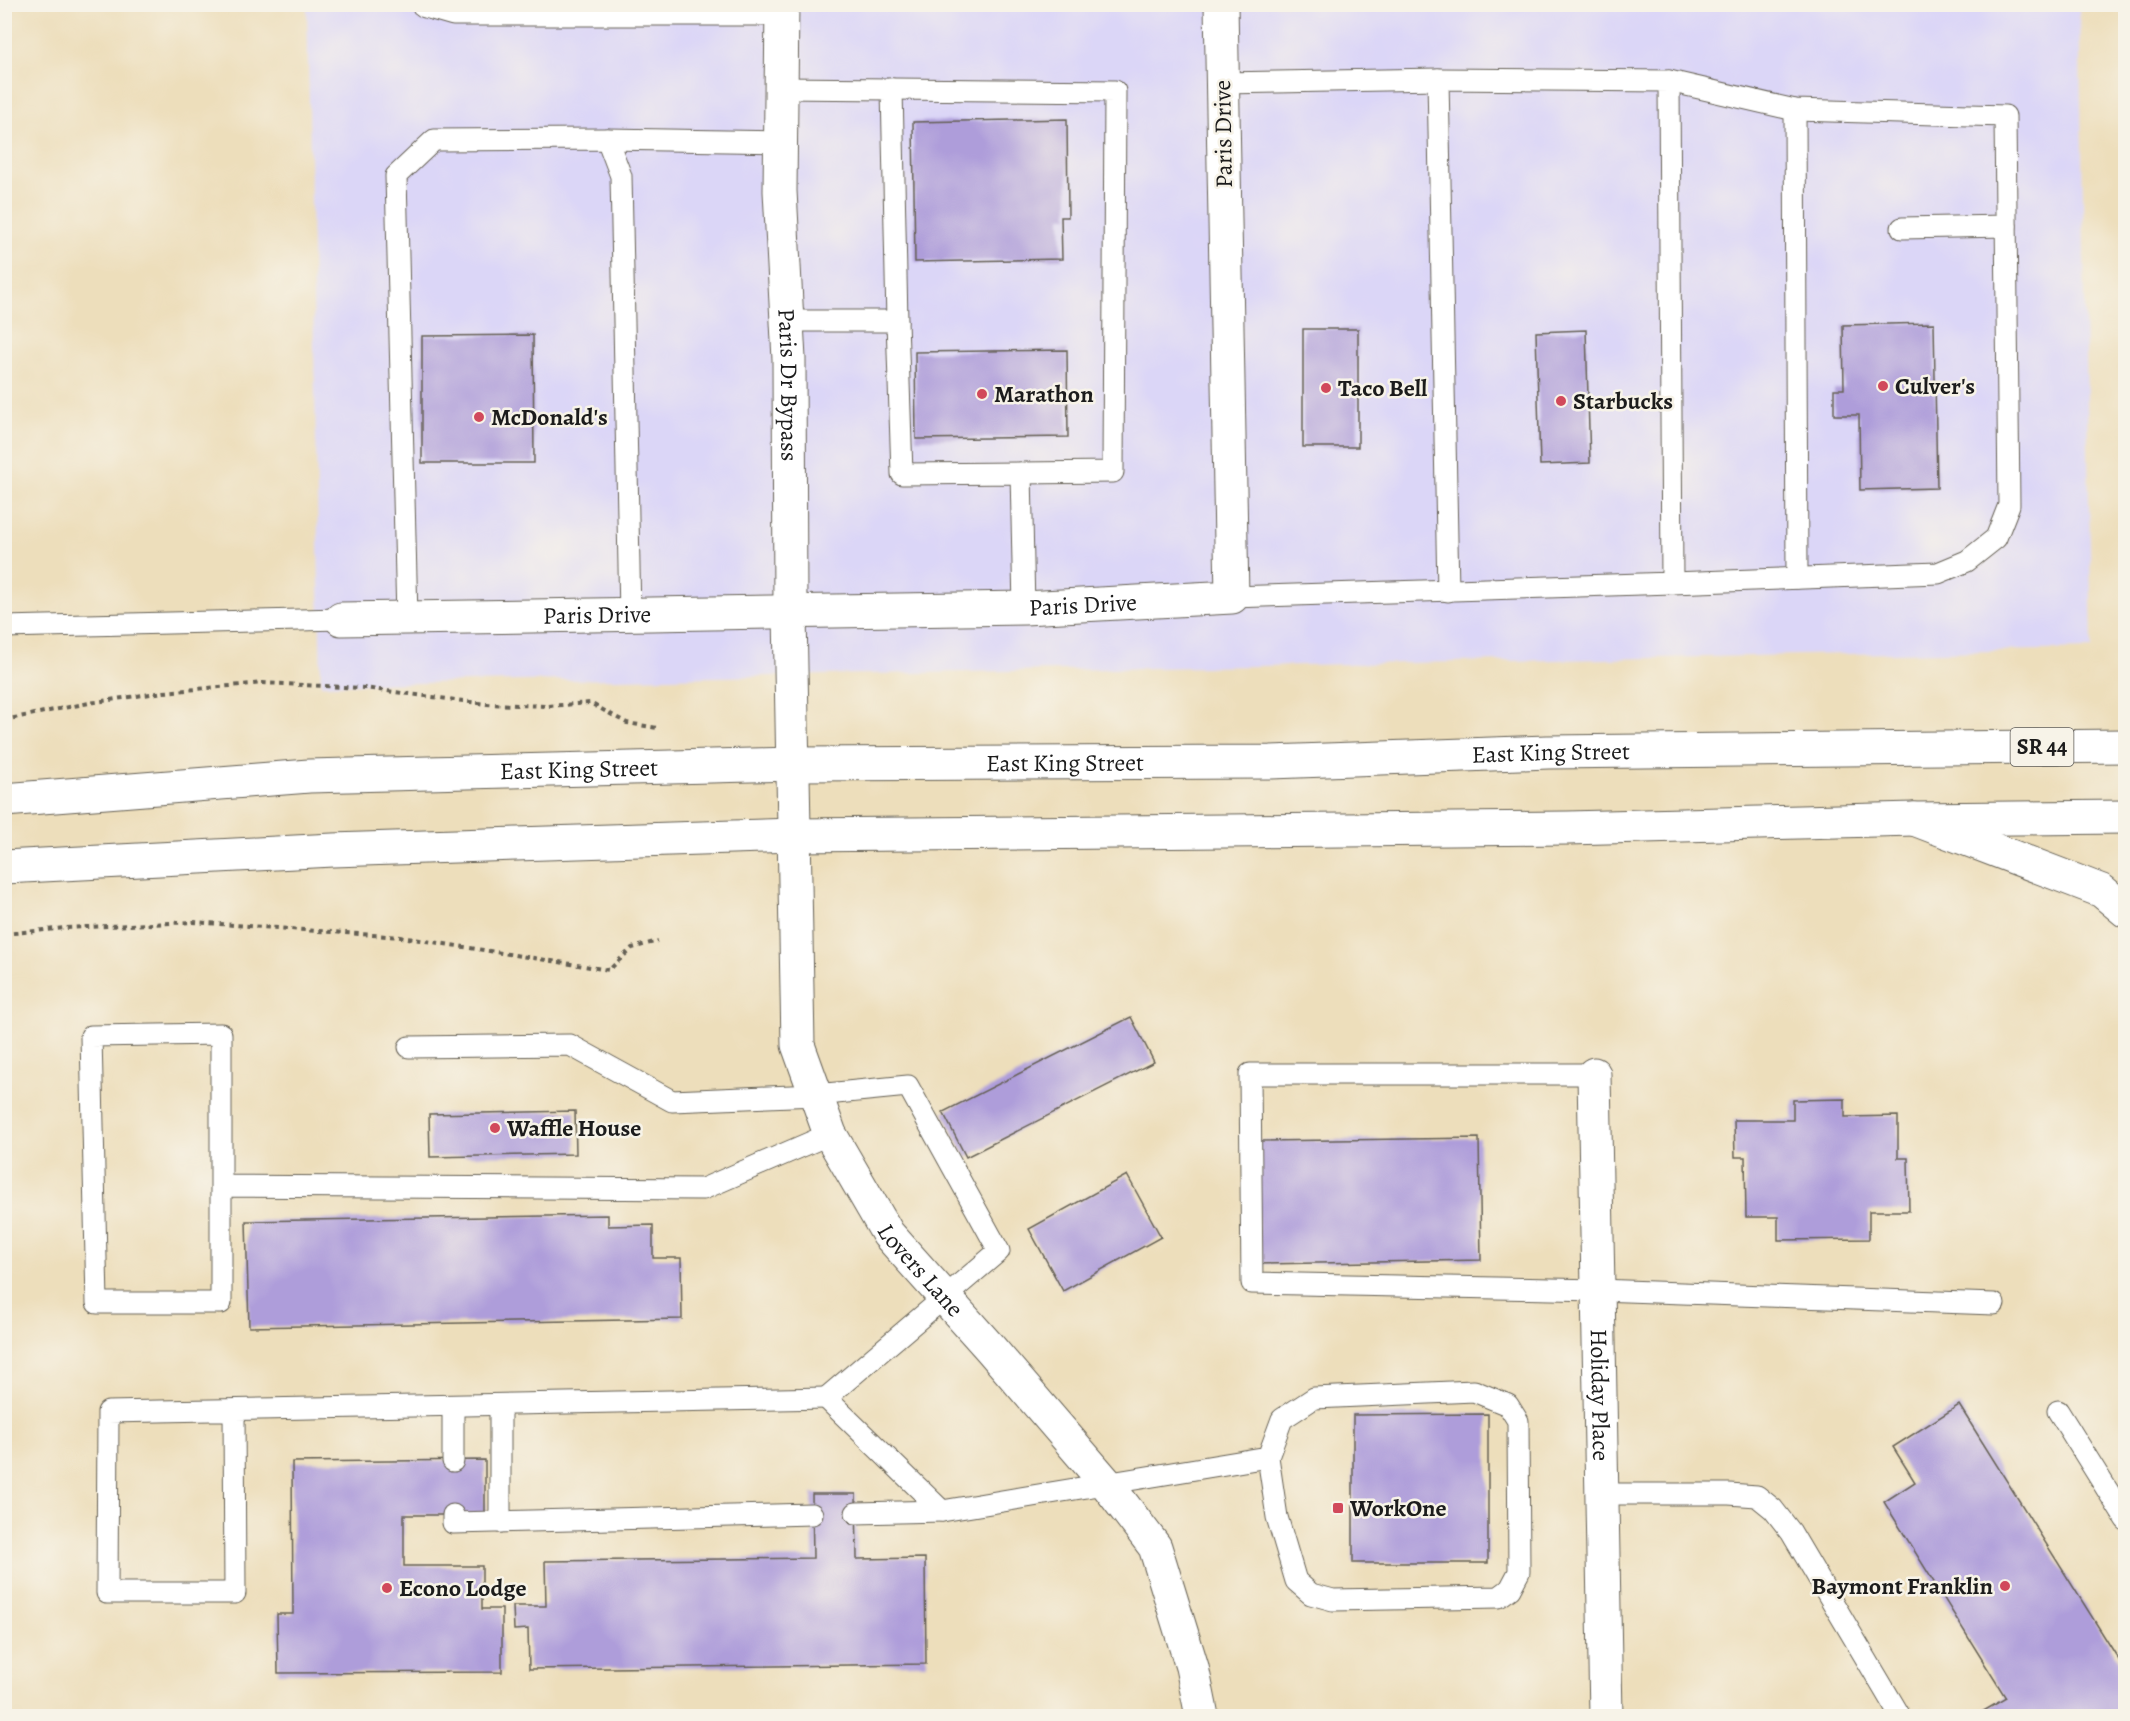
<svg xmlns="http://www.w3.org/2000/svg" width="2130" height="1721" viewBox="0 0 2130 1721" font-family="Alegreya,serif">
  <rect width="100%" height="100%" fill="#f7f3e8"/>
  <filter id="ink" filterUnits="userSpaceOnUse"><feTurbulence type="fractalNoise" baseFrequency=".0167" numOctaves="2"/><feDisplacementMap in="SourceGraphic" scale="12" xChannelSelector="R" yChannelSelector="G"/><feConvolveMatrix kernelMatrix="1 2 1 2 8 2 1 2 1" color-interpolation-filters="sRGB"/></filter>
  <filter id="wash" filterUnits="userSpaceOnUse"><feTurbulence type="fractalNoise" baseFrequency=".008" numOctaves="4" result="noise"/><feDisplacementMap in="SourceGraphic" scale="24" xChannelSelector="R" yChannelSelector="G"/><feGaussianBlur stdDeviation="1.35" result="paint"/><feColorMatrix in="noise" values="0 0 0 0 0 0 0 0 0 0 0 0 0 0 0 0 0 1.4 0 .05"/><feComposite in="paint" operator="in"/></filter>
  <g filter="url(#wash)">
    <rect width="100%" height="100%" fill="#eddebb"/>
    <path fill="#dbd6f7" d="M307,5H2079L2092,649L321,685Z"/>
    <g id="blocks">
      <g fill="#ae9dda">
        <path d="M1067,119L1068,217H1061L1062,259L915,262L913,122Z"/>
        <path d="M1934,323L1937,488L1860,490L1859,415H1834V389H1844L1843,325Z"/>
        <rect x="1303" y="329" width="55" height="118"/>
        <path d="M1586,330L1590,463L1540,465L1536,332Z"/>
        <path d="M533,335L534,463H422V336Z"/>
        <path d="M1067,350L1068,437L916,439L915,352Z"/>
        <path d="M1131,1017L1154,1062L966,1157L943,1112Z"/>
        <path d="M1845,1099V1117L1898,1116V1158H1908L1909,1211H1869V1239L1778,1240V1217H1746L1745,1157H1735L1734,1120H1793V1100Z"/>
        <path d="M575,1111L576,1154L430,1157L429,1114Z"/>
        <path d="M1479,1138L1481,1260L1258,1264L1256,1141Z"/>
        <path d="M1127,1175L1161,1237L1063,1291L1029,1229Z"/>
        <path d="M608,1215V1226L653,1225V1258H681L682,1319L249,1327L246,1221Z"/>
        <path d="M1959,1405L2126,1671V1716H1975L2006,1698L1884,1502L1915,1482L1893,1447Z"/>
        <path d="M1488,1414V1563H1353V1415Z"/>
        <path d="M485,1460V1515H404V1566H482V1609H502V1672L278,1673L277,1614H293L292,1462Z"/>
        <path d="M812,1494H856L857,1559L925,1558L926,1664L529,1669L528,1629L514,1630L513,1606H546L545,1561L813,1558Z"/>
      </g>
    </g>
  </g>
  <g filter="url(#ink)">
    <use href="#blocks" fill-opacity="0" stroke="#656054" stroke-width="1.5"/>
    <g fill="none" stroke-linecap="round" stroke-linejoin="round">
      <defs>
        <g id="lane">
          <path d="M421,4L425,7L453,15H781"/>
          <path d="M1438,79L1448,591"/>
          <path d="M1669,81L1795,110L2005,116L2009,505L1996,538L1967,561L1938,573L1672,583"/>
          <path d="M1222,83L1438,79L1669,81L1672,583L1232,597"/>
          <path d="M780,88L892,89L897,321"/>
          <path d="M892,89L1115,91L1113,472L1021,473"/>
          <path d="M1795,110L1797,578"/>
          <path d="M607,139L780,142"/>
          <path d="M1902,228L2006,226"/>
          <path d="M787,321H897L902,474L1021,473L1024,608"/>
          <path d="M407,618L396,176L434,140L607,139L621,176L630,615"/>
          <path d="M4,627L341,619"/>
          <path d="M409,1047L570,1045L672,1101L816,1095L908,1086L999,1251L826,1398L942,1511L1268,1457L1277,1517L1296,1581L1311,1594L1333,1600L1499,1597L1510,1589L1519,1572L1518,1421L1508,1405L1474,1391L1314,1398L1282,1419L1268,1457"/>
          <path d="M1594,1074H1250L1252,1283L1598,1290L1994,1304"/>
          <path d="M221,1186V1303H97L91,1036L221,1034V1186L703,1189L830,1134"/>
          <path d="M453,1407V1461"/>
          <path d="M234,1411L235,1593H107L108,1412L826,1398"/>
          <path d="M2058,1411L2126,1520"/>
          <path d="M1602,1494H1729L1757,1496L1773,1509L1791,1532L1900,1716"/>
          <path d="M856,1513L942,1511"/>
          <path d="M453,1515V1523L812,1514"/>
          <path d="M500,1522V1405"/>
        </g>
        <g id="street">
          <path id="s1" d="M782,4L780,191L789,359L790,613L798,1045L830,1134L888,1234L990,1348L1106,1483L1155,1547L1192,1667L1202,1716"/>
          <path id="s2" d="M341,619L1024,608L1232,597L1221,4"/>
          <path id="s3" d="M1594,1074L1606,1716"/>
        </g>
        <g id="primary">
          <path id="s4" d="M4,800L309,776L793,764L1271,762L1548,752L2126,746"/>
          <path d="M4,867L333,850L794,835L1568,828L1914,819L2126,817"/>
        </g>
        <path id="highway" d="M1914,819L2102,891L2126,911"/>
      </defs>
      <use href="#lane" stroke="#656054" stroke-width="23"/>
      <use href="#street" stroke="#656054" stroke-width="35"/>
      <use href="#primary" stroke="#656054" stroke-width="35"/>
      <use href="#highway" stroke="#656054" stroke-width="35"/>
      <g stroke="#656054" stroke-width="4" stroke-dasharray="4.5 4.5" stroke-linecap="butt">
        <path d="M4,720L89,703L164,692L263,683L364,688L486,704L548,706L590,703L627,723L657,728"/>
        <path d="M4,934L66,928L193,922L401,937L609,970L632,948L658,941"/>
      </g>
      <use href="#lane" stroke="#fff" stroke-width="21"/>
      <use href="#street" stroke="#fff" stroke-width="33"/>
      <use href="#primary" stroke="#fff" stroke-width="33"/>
      <use href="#highway" stroke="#fff" stroke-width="33"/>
    </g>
  </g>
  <g fill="#d1495b" stroke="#f7f3e8" stroke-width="2">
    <circle cx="1883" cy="386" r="6"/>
    <circle cx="1326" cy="388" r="6"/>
    <circle cx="982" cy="394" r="6"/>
    <circle cx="1561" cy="401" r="6"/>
    <circle cx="479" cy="417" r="6"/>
    <circle cx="495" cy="1128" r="6"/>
    <rect x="1332" y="1502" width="12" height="12" rx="3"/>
    <circle cx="2005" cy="1586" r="6"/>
    <circle cx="387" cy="1588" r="6"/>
  </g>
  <g text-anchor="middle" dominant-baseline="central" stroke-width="5" stroke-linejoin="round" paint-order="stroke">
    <rect fill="#f7f3e8" stroke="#5e5c59" stroke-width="1.5" x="2010.5" y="728" width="63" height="38" rx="4.5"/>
    <g font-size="22" font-weight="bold" fill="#1c1c1c">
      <text x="2042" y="747">SR 44</text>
    </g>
    <g font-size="24" fill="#1c1c1c" stroke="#f7f3e8">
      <text transform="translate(1223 134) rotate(-91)">Paris Drive</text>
      <text stroke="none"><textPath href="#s1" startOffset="381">Paris Dr Bypass</textPath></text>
      <text stroke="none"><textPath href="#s2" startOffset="742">Paris Drive</textPath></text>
      <text stroke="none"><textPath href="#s2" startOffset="256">Paris Drive</textPath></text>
      <text stroke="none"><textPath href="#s4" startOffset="1548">East King Street</textPath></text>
      <text stroke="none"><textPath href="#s4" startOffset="1062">East King Street</textPath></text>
      <text stroke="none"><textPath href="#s4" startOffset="576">East King Street</textPath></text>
      <text stroke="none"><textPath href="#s1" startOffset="1300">Lovers Lane</textPath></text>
      <text stroke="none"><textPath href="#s3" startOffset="321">Holiday Place</textPath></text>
    </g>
    <g font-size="24" font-weight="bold" fill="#1c1c1c" stroke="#f7f3e8" text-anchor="start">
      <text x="1895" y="386">Culver's</text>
      <text x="1338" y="388">Taco Bell</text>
      <text x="994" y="394">Marathon</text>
      <text x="1573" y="401">Starbucks</text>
      <text x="491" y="417">McDonald's</text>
      <text x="507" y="1128">Waffle House</text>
      <text x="1350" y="1508">WorkOne</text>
      <text x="1993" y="1586" text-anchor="end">Baymont Franklin</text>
      <text x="399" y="1588">Econo Lodge</text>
    </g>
  </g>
  <rect width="2130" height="1721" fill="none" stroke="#f7f3e8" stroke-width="24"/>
</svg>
